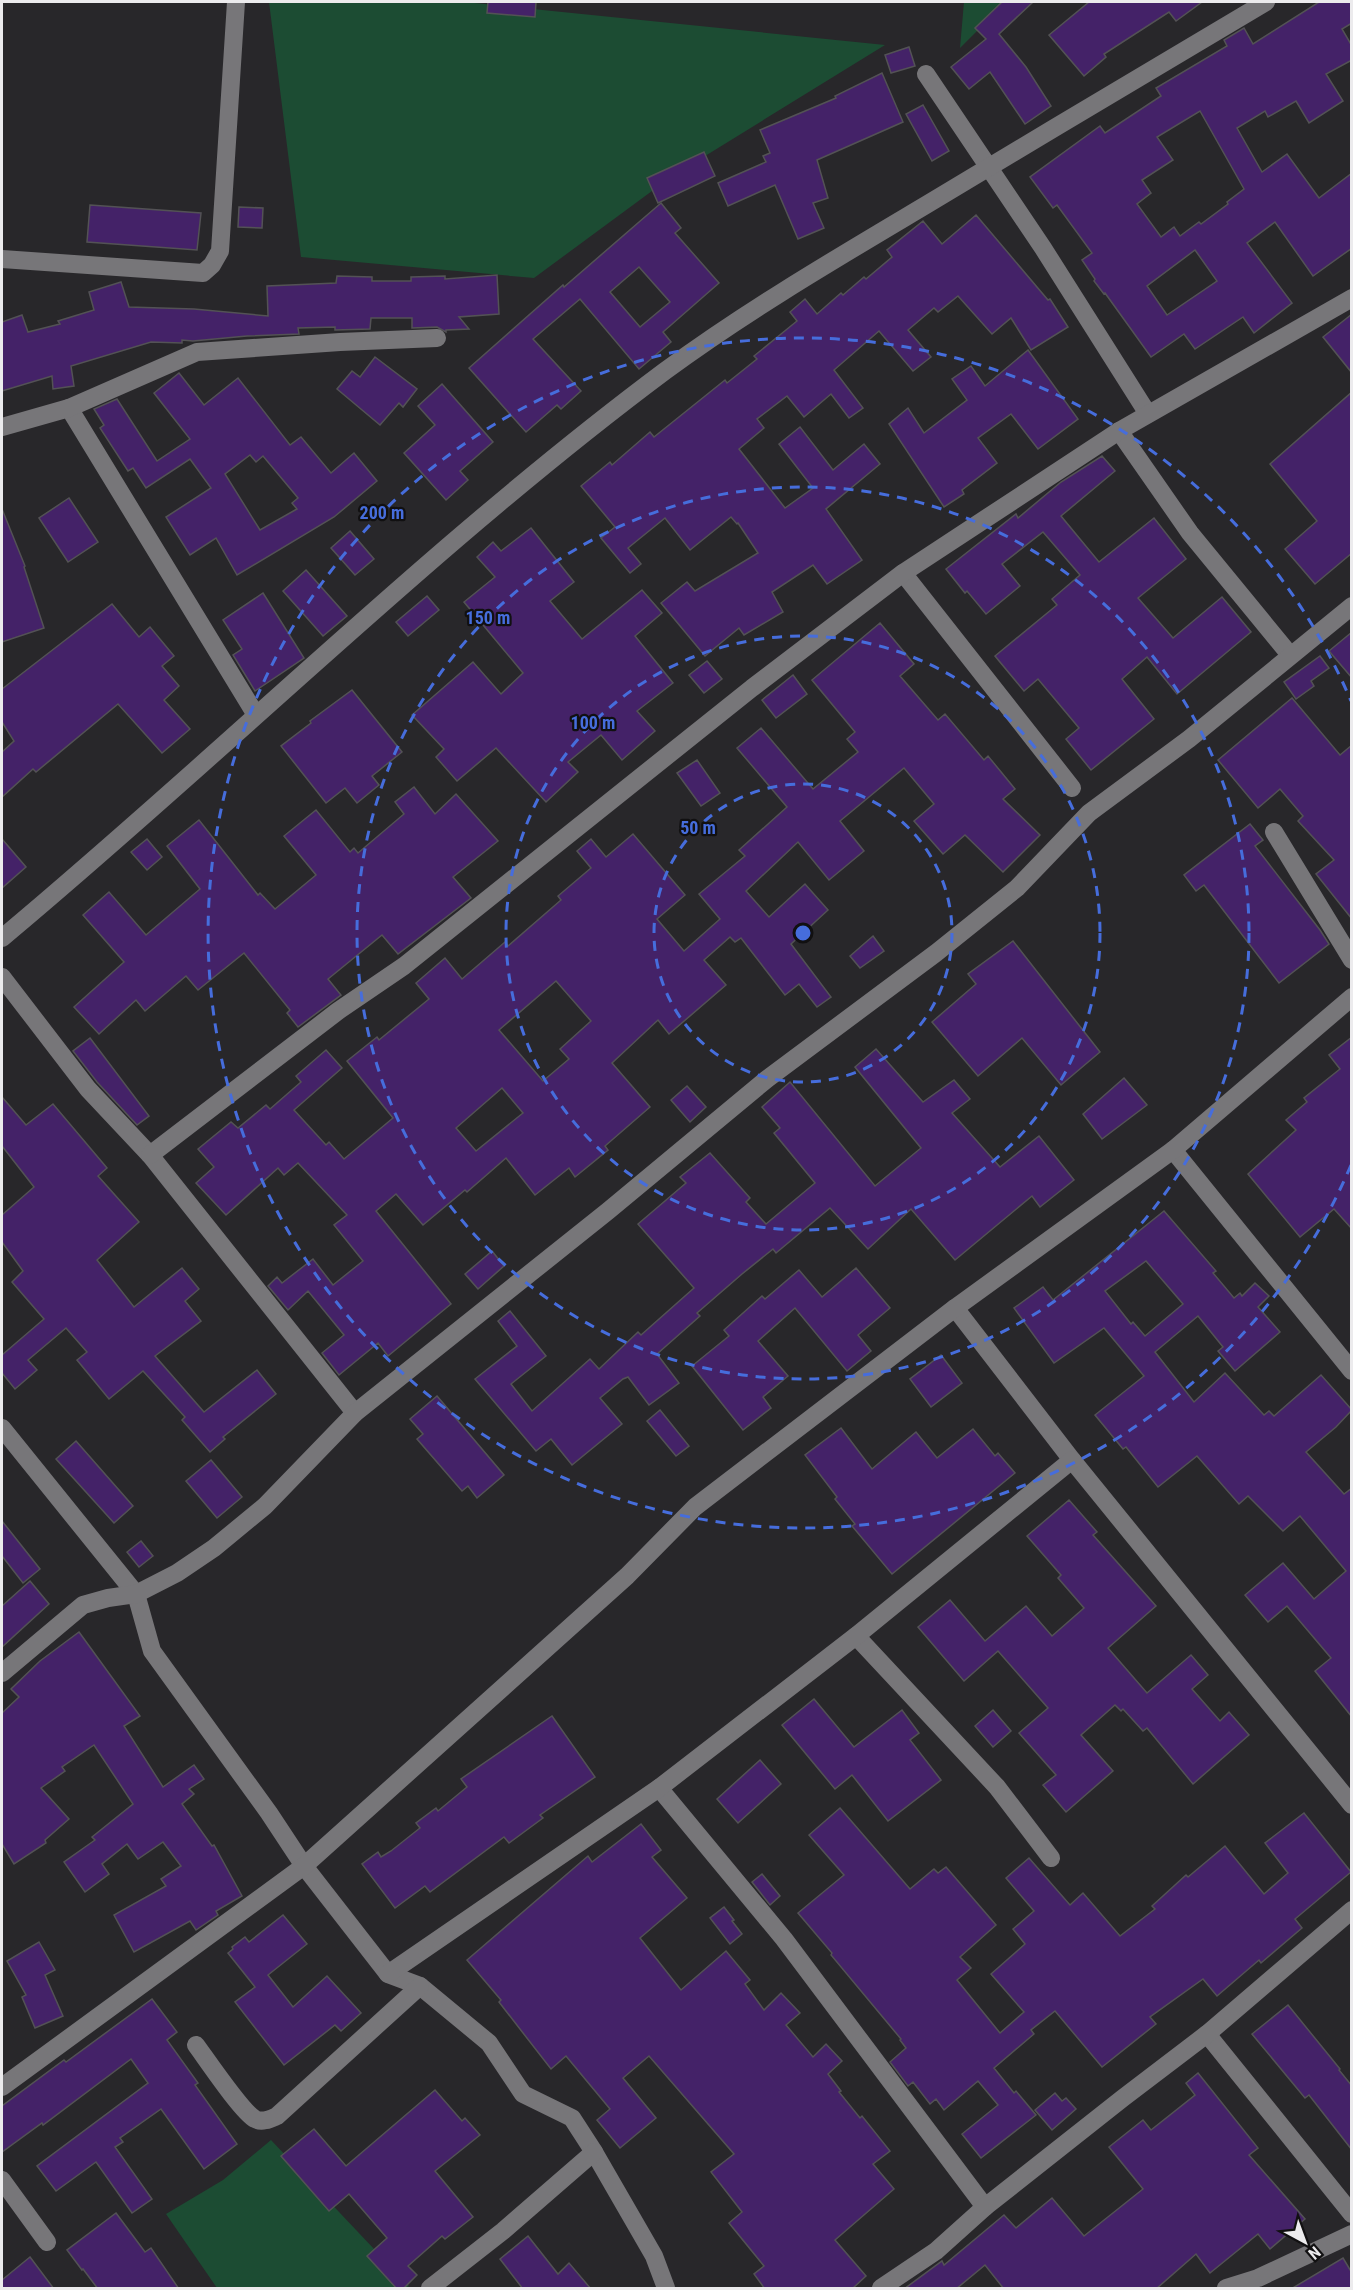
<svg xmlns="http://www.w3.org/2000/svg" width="1353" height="2290" viewBox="0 0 1353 2290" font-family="'Roboto Condensed',sans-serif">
  <rect width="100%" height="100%" fill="#28272a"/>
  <g fill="#1c4c33">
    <path d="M269,2H465L885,45L671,177L534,278L301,257Z"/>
    <path d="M964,2H1006L960,48Z"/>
    <path d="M271,2140L409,2286L406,2288H217L166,2214L223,2180Z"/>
  </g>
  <g fill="#442268" stroke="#535255" stroke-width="1.5" fill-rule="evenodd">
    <path d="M488,2H536L535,17L487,13Z"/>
    <path d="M1002,2H1033L999,34L1026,67L1051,106L1025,124L990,72L969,89L951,67L986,39L975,28Z"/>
    <path d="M1089,2H1202L1176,21L1169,12L1104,54L1106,57L1084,76L1049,35Z"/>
    <path d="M1319,2H1352V23L1342,29L1352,46V60L1326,74L1343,101L1309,123L1296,101L1268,117L1265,111L1237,128L1262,172L1287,154L1319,198L1352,173V248L1313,276L1275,222L1247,243L1292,303L1254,333L1243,317L1195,349L1184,334L1151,357L1105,293L1104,294L1094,281L1095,279L1082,260L1092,253L1057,205L1053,208L1030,177L1100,126L1105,133L1161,96L1156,88L1227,46L1224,40L1244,28L1253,44ZM1200,111L1244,189L1227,202L1228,204L1201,224L1199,222L1180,236L1174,227L1161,237L1137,204L1151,193L1142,180L1173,160L1157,137ZM1195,250L1217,281L1167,315L1147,286Z"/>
    <path d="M909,47L915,66L891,73L885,55Z"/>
    <path d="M882,73L903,122L817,160L828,198L813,203L824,228L798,239L775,185L728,206L718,183L766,162L763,156L770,153L760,130L836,98L835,96Z"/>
    <path d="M923,105L949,151L932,161L906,114Z"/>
    <path d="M704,152L715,176L658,203L647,178Z"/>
    <path d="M661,203L681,228L675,233L719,283L663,332L671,342L639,369L580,299L533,339L581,391L561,409L557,405L526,432L469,368L563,285L564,287ZM639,267L670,302L640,327L610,292Z"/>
    <path d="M90,205L201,213L197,250L87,242Z"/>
    <path d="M239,207L263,208L262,228L238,227Z"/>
    <path d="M976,215L1048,300L1050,299L1068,327L1031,350L1011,318L992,334L958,296L938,312L934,308L908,330L931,357L913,371L879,331L834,370L863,408L849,418L831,394L804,417L787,396L757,419L764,428L739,449L785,508L813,488L779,444L800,427L833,470L864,444L880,464L826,509L862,560L827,584L813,565L772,592L783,612L744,635L739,628L705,656L661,603L687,582L695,591L758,553L738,523L737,524L731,517L690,550L665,518L628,548L641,564L630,573L601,538L615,527L581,486L610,462L612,465L650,432L654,437L725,380L727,383L757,359L754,356L797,321L790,312L805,299L817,314L841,293L843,295L864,277L866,279L892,257L887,250L923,221L942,244Z"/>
    <path d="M497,275L499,314L459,317L469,329L446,330V332L437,327L412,328V318H371L370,329L335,330V327L298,328L299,334L247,336L193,341L182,340V343L151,342L71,366L74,386L53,389L52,376L2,391V322L22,315L28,332L60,324L58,321L94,310L89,292L121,282L129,307L194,309L268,316L267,286L336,283L337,276L372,277V281H411V277L445,276V279Z"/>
    <path d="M1352,314V373L1323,337Z"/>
    <path d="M1028,350L1078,419L1038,449L1011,414L978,438L997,463L962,490L964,494L944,507L889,424L908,408L924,433L967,400L952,379L971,366L985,386Z"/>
    <path d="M375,357L417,389L403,407L399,403L380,425L337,389L352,371L360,377Z"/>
    <path d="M179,373L204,405L238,378L290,445L301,437L331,473L354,453L377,481L334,517L237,575L216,538L190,555L166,517L211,488L190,459L146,488L133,468L128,471L100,428L104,425L94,409L117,399L157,461L190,439L154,393ZM250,455L256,462L263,456L298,498L292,503L297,509L260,530L225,474Z"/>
    <path d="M442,384L493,442L460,471L468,480L446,500L404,453L435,425L418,406Z"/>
    <path d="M1352,392V553L1315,584L1285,549L1317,521L1270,464Z"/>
    <path d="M1102,456L1115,471L1061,516L1099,562L1154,518L1186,559L1138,598L1173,638L1222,597L1251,632L1177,694L1147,657L1122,679L1154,719L1091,770L1066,739L1079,728L1038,679L1024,691L995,656L1057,605L1052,599L1080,575L1043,532L1002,564L1020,586L986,614L967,591L965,593L946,569L1016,514L1018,518L1061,482Z"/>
    <path d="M69,498L98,542L68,562L39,518Z"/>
    <path d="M2,509L25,566L24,567L44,628L2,642Z"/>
    <path d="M531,528L574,582L550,601L582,639L642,590L662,613L635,636L673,683L637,711L655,731L622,760L601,735L568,762L578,772L546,802L496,748L457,781L436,757L444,749L412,715L473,662L501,694L523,673L464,602L495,577L477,557L493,542L501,551Z"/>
    <path d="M350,531L374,559L355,575L331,548Z"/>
    <path d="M306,570L347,616L323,636L283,591Z"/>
    <path d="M263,593L304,658L255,691L233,655L242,649L223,620Z"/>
    <path d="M427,596L439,610L408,636L396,622Z"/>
    <path d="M112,604L139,637L150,627L174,656L162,666L179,686L164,700L190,729L162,753L118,704L36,772L33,769L2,797V752L14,741L2,722V689Z"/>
    <path d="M880,623L914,664L900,676L938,720L945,714L984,760L988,756L1015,789L1003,799L1040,835L1003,872L965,835L943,854L914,821L934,804L904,768L840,821L864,851L829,880L798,842L746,891L769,917L805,884L828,910L791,944L831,997L817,1007L799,984L785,995L741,938L735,942L730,937L704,960L726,985L669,1034L658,1020L612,1063L650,1107L605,1146L608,1150L575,1177L569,1168L535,1195L506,1158L467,1192L465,1190L423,1225L396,1194L376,1211L451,1304L388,1356L378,1343L339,1375L322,1353L344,1335L308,1291L288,1310L268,1286L277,1277L282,1283L313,1259L333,1285L363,1261L334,1225L347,1215L298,1163L284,1175L278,1168L226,1215L196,1183L214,1167L198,1149L231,1122L238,1128L266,1105L270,1109L301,1082L296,1076L326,1050L342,1068L294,1110L326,1145L329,1142L344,1159L393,1118L347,1061L377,1037L379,1040L429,999L416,983L445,958L462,979L505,942L508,946L561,900L558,896L591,868L577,851L591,839L606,857L633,834L685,895L657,919L684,951L720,919L699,894L745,856L739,850L787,807L737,748L761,728L813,789L858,752L847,739L855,732L812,680ZM556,981L591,1021L560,1049L569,1059L543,1081L499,1030ZM502,1088L523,1113L476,1151L456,1128Z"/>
    <path d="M1352,632V678L1329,651Z"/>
    <path d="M1320,656L1329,668L1311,681L1314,686L1296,699L1284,682Z"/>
    <path d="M707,661L722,679L704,693L689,675Z"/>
    <path d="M793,675L807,694L776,718L762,700Z"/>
    <path d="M352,690L402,752L372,776L379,785L357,803L345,788L326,803L281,746L311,723L310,721Z"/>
    <path d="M1292,698L1340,755L1352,745V919L1316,874L1334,860L1298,821L1303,816L1280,789L1258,808L1218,760Z"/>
    <path d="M697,760L720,793L701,806L677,773Z"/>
    <path d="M414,787L435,814L456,794L498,841L453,877L471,898L398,954L382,935L328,979L341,995L298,1027L287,1013L290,1010L244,953L198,990L186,976L145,1011L136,1000L99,1034L74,1007L124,962L83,915L109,892L146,935L200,889L167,846L199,820L258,895L260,893L275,909L316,875L284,836L316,810L350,852L354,848L358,853L404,814L395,802Z"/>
    <path d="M1250,824L1263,840L1255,846L1320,930L1329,944L1279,983L1204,885L1196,891L1184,875Z"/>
    <path d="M2,839L26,867L2,888Z"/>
    <path d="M147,839L162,857L147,870L131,852Z"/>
    <path d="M873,936L884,951L860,968L850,956Z"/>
    <path d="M1013,941L1100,1052L1061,1085L1022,1038L978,1076L932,1022L976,984L968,974Z"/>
    <path d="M1352,1037V1229L1334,1209L1300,1237L1248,1174L1296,1130L1286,1120L1307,1102L1304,1098L1340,1069L1329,1055Z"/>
    <path d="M90,1038L149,1116L137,1125L97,1082L73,1051Z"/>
    <path d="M876,1049L923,1102L954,1080L970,1099L952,1113L1000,1167L1039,1136L1074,1180L1040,1207L1032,1196L955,1260L911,1209L868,1249L830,1208L776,1253L773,1249L742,1274L697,1313L700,1316L657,1354L679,1383L649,1405L628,1377L623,1379L600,1398L622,1424L572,1465L551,1439L536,1451L475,1379L517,1346L498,1321L510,1311L546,1356L511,1384L532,1411L590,1359L599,1369L638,1332L641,1335L694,1288L638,1224L686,1183L680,1177L710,1153L750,1198L746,1202L766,1224L815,1183L774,1133L780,1128L762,1107L790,1082L875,1186L921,1148L855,1067Z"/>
    <path d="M1124,1078L1147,1105L1102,1139L1083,1114Z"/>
    <path d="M687,1086L706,1107L690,1122L671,1100Z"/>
    <path d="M2,1097L26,1125L53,1104L107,1168L98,1176L139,1222L97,1260L134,1307L182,1268L199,1289L185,1301L201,1321L155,1356L204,1412L257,1370L276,1394L223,1437L225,1439L210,1452L182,1420L185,1417L143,1371L109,1399L77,1360L87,1352L66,1328L28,1360L37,1370L15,1389L2,1373V1355L44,1319L12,1282L23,1271L2,1242V1215L34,1187L2,1146Z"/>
    <path d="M1164,1211L1216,1271L1213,1273L1234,1298L1240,1293L1242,1296L1255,1283L1269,1296L1258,1307L1280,1332L1235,1371L1218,1351L1223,1347L1198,1316L1155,1352L1194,1402L1225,1373L1264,1415L1269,1411L1274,1416L1321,1375L1352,1410L1336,1427L1306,1452L1344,1494L1352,1488V1717L1315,1671L1331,1658L1287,1606L1268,1622L1245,1595L1283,1563L1314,1599L1346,1571L1300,1516L1283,1531L1248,1496L1239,1504L1197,1456L1158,1487L1126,1447L1123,1449L1095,1415L1144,1376L1104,1328L1054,1363L1014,1308L1043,1287L1053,1300ZM1146,1261L1183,1304L1145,1336L1133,1322L1131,1324L1105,1291Z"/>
    <path d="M492,1251L504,1266L478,1289L465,1274Z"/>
    <path d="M856,1268L890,1308L858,1335L871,1351L847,1371L795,1308L758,1341L788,1376L763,1397L771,1408L743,1430L692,1366L729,1336L724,1330L762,1296L765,1299L799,1270L822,1297Z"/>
    <path d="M941,1355L962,1383L931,1407L910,1379Z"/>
    <path d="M437,1396L504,1475L477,1498L468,1486L462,1491L417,1439L423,1434L410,1419Z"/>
    <path d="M660,1410L689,1446L676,1456L647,1421Z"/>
    <path d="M841,1428L872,1469L916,1432L937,1458L973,1429L995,1456L998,1453L1015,1473L892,1574L852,1526L855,1524L835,1499L837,1497L805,1455Z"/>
    <path d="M76,1441L133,1506L114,1523L56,1459Z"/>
    <path d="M211,1460L242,1497L217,1518L186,1481Z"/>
    <path d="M1069,1500L1097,1532L1093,1535L1156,1606L1108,1648L1147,1693L1191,1655L1208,1675L1192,1689L1220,1721L1229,1712L1249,1735L1193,1784L1147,1728L1143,1731L1123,1709L1121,1711L1115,1705L1081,1735L1113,1771L1066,1812L1043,1785L1056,1775L1019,1733L1048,1708L998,1651L964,1681L918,1627L950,1600L985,1641L1026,1606L1052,1636L1084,1608L1058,1578L1061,1575L1027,1536Z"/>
    <path d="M2,1521L40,1569L23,1583L2,1556Z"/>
    <path d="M141,1541L153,1556L139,1567L127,1552Z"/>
    <path d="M30,1581L49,1604L2,1647V1606Z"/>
    <path d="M79,1632L140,1716L124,1726L163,1787L194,1765L204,1779L189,1789L194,1794L182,1804L212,1846L214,1845L242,1896L216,1911L218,1915L196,1930L190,1921L134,1952L114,1915L166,1886L161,1879L181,1866L163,1842L138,1859L127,1844L102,1864L109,1874L85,1892L64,1862L95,1840L92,1837L133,1804L94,1745L62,1767L65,1771L41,1788L69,1819L45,1840L46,1843L14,1864L2,1844V1713L19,1697L11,1689L40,1661Z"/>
    <path d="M814,1699L854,1747L902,1710L919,1733L910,1740L941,1780L888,1821L852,1775L835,1789L782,1725Z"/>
    <path d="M993,1710L1011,1731L993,1747L975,1726Z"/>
    <path d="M552,1716L595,1777L540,1815L543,1818L509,1843L504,1837L430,1892L425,1886L395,1908L362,1864L378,1852L381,1857L391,1851L420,1828L416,1823L436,1808L438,1811L467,1787L461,1779Z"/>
    <path d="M760,1760L781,1784L738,1823L717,1799Z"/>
    <path d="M840,1808L910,1889L934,1869L938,1873L946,1867L996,1925L960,1957L971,1968L957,1980L1000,2033L1024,2012L991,1974L1025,1944L1013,1929L1034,1911L1006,1878L1029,1858L1070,1905L1083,1893L1120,1936L1155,1909L1152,1906L1186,1875L1188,1877L1225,1846L1264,1894L1288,1873L1265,1843L1304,1813L1351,1872L1295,1919L1302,1928L1261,1963L1259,1960L1217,1996L1203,1979L1150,2017L1156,2024L1102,2067L1055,2011L1031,2030L1034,2034L994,2068L1014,2093L1016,2091L1036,2115L981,2158L962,2134L998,2105L978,2081L944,2110L936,2099L930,2104L913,2082L908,2086L890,2062L906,2048L900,2040L901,2039L831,1955L832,1953L798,1913L844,1875L809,1835Z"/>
    <path d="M641,1824L661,1850L652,1857L687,1898L640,1938L681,1990L726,1951L750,1980L745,1984L764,2010L781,1993L800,2013L786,2025L813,2057L826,2044L842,2061L828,2074L841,2091L839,2092L860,2118L862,2116L890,2151L873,2164L894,2189L835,2240L866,2276L852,2289H765L754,2274L764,2266L729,2223L742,2212L711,2172L734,2154L649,2056L623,2078L656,2118L620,2148L597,2120L610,2109L566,2056L551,2069L499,2002L501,2000L467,1960L588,1856L592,1862Z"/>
    <path d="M762,1874L780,1896L770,1905L752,1882Z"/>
    <path d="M724,1907L734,1920L732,1921L742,1934L730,1944L710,1918Z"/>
    <path d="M283,1915L307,1944L268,1975L293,2007L327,1976L361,2013L341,2031L335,2025L284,2065L235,2002L255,1987L228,1953L233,1949L232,1947L245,1937L249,1942Z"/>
    <path d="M39,1942L55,1970L45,1975L63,2016L35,2028L22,1997L26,1995L7,1961Z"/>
    <path d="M152,1999L177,2032L167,2040L198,2083L195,2085L237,2144L204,2169L161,2109L120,2138L123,2142L115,2147L152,2199L132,2213L96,2162L56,2191L37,2166L148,2083L131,2059L43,2125L42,2123L2,2152V2106L64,2060L66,2062Z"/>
    <path d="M1288,2005L1340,2069L1339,2070L1352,2086V2150L1309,2095L1305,2098L1252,2034Z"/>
    <path d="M1198,2073L1258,2148L1249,2155L1305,2219L1270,2249L1258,2234L1210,2273L1196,2254L1156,2289H1004L985,2265L956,2289H904L942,2261L944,2265L1004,2215L1016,2228L1052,2198L1084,2236L1143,2189L1109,2147L1143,2120L1151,2130L1195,2095L1186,2083Z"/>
    <path d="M435,2090L462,2121L465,2118L480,2135L435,2171L473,2217L445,2239L442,2236L408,2266L417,2275L403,2289H397L367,2256L387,2238L349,2194L329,2211L281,2156L314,2129L346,2166Z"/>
    <path d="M1055,2093L1062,2101L1066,2098L1076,2109L1052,2130L1035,2110Z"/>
    <path d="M116,2213L145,2252L151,2248L179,2289H98L83,2269L82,2270L67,2250Z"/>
    <path d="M528,2236L558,2274L569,2263L591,2289H523L500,2259Z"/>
    <path d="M30,2257L54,2289H2V2280Z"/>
    <path d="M1343,2258L1352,2273V2289H1291Z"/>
  </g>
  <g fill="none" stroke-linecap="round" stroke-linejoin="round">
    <g stroke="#777679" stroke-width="18">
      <path d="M926,74L1043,248L1148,414"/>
      <path d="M2,259L203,273L212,265L220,251L236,2"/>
      <path d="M69,408L256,715"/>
      <path d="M2,427L69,408L197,352L340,342L437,338"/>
      <path d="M1119,431L1190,533L1290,655"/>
      <path d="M903,573L1072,788"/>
      <path d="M1274,832L1352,960"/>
      <path d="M2,938C225,752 432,545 665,371C748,310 837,258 926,205C1039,137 1153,69 1266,2"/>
      <path d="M2,977L88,1089L150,1155L355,1413"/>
      <path d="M1173,1150L1352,1371"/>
      <path d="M150,1155L338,1011L404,966L752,688L903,573L1119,431L1352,298"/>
      <path d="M955,1308L1072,1460L1352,1805"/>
      <path d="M2,1428L136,1594L152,1651L269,1813L304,1866L388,1974L420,1986L489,2043L523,2094L572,2118L594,2152L654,2256L666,2288"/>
      <path d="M856,1636L997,1787L1051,1858"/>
      <path d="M2,1673L83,1605L108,1598L136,1594L177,1573L214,1548L265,1506L355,1413L608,1211L767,1079L936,953L1017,888L1089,813L1189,739L1352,606"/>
      <path d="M659,1788L784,1939L985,2207"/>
      <path d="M388,1974L659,1788L856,1636L1072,1460"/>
      <path d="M1207,2034L1352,2214"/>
      <path d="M196,2045C207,2060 242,2112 255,2119C262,2123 270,2119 277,2116L420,1986"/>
      <path d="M2,2087L304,1866L627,1576L695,1507L955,1308L1173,1150L1352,997"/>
      <path d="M2,2180L47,2242"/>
      <path d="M430,2288L503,2231L594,2152"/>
      <path d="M881,2288L936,2251L985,2207L1123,2098L1207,2034L1352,1910"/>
      <path d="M1226,2288L1258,2278L1352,2234"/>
    </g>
  </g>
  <g fill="none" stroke="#466ddc" stroke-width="3" stroke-dasharray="10 8">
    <circle cx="803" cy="933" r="149"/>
    <circle cx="803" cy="933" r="297"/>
    <circle cx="803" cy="933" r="446"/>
    <path d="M1351 1165A595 595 0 1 1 1351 701"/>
  </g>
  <circle cx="803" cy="933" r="9" fill="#466ddc" stroke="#111011" stroke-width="3"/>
  <g font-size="18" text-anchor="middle" font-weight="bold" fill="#466ddc" stroke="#111011" stroke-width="4.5" stroke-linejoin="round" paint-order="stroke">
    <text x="382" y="519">200 m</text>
    <text x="488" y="624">150 m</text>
    <text x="593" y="729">100 m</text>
    <text x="698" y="834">50 m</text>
  </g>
  <rect width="1353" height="2290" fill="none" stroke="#ecebed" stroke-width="6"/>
  <g transform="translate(1305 2242) rotate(139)" stroke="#111011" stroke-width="4.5" paint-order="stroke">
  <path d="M0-4.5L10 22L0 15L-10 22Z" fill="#ecebed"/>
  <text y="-9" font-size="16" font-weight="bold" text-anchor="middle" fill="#ecebed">N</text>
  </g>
</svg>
